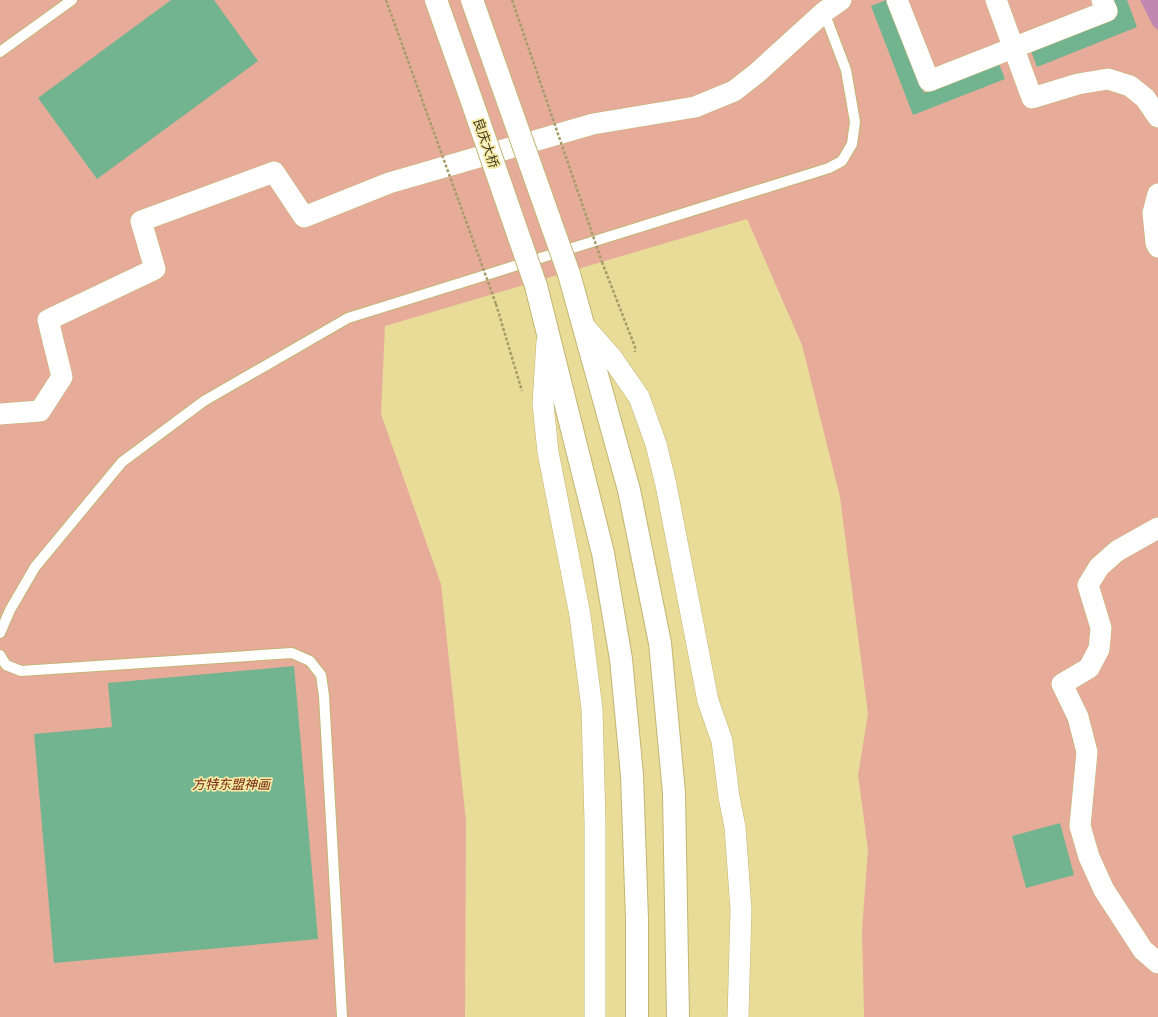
<svg xmlns="http://www.w3.org/2000/svg" width="1158" height="1017" viewBox="0 0 1158 1017" font-family="'Roboto Serif','Noto Sans SC',serif">
  <rect width="100%" height="100%" fill="#e9dc99"/>
  <path fill="#e6ac99" d="M0,0H1158V1017H864L862,930L868,850L858,775L868,714L840,497L802,345L747,219L385,326L381,414L441,584L466,821L465,1017H0Z"/>
  <path fill="#c08ab0" d="M1140,0H1158V30L1153,26Z"/>
  <g fill="#72b48f">
    <path d="M171,0H214L258,61L97,179L38,98Z"/>
    <path d="M886,0H888L924,93L999,64L1005,79L913,115L871,6Z"/>
    <path d="M1107,0H1127L1137,27L1037,67L1031,51L1114,19Z"/>
    <path d="M294,666L318,939L54,963L34,734L112,727L108,683Z"/>
    <path d="M1060,823L1074,875L1026,888L1012,836Z"/>
  </g>
  <g fill="none" stroke-linecap="round" stroke-linejoin="round">
    <defs>
      <g id="lane">
        <path d="M0,52L72,0"/>
        <path d="M0,633L10,610L35,567L122,462L204,401L348,318L829,168L842,161L852,144L855,122L846,70L824,12"/>
        <path d="M0,655L6,665L21,671L292,653L310,661L321,675L324,696L342,1017"/>
      </g>
      <g id="street">
        <path d="M897,0L929,81L1107,11L1102,0"/>
        <path d="M996,0L1032,98L1078,84L1108,79L1130,86L1145,98L1158,117"/>
        <path d="M1158,194L1153,213L1156,243L1158,247"/>
        <path d="M583,325L612,358L639,397L656,444L666,485L708,701L722,741L729,797L735,827L741,910L738,1017"/>
        <path d="M547,341L543,404L548,452L580,615L592,709L595,822V1017"/>
        <path d="M0,414L40,411L62,377L48,320L155,269L141,221L274,172L304,217L389,183L593,124L695,107L734,91L757,73L824,12L841,0"/>
        <path d="M1158,528L1117,551L1099,567L1088,585L1101,628L1099,649L1089,668L1062,684L1078,717L1087,752L1080,826L1089,857L1104,890L1143,950L1158,963"/>
      </g>
      <g id="primary">
        <path d="M569,274L629,490L660,643L674,793L678,1017"/>
        <path d="M536,286L603,553L621,659L632,775L637,919V1017"/>
      </g>
    </defs>
    <use href="#lane" stroke="#c2b573" stroke-width="12"/>
    <use href="#street" stroke="#c2b573" stroke-width="22"/>
    <use href="#primary" stroke="#c2b573" stroke-width="24"/>
    <g stroke="#a69c69" stroke-width="2.5" stroke-dasharray="3 2" stroke-linecap="butt">
      <path d="M602,262L635,347V352"/>
      <path d="M496,304L522,391"/>
    </g>
    <use href="#lane" stroke="#fff" stroke-width="10"/>
    <use href="#street" stroke="#fff" stroke-width="21"/>
    <use href="#primary" stroke="#fff" stroke-width="22"/>
    <defs>
      <g id="primary-bridge">
        <path d="M436,0L469,93L536,286"/>
        <path d="M472,0L569,274"/>
      </g>
    </defs>
    <use href="#primary-bridge" stroke="#c2b573" stroke-width="24" stroke-linecap="butt"/>
    <g stroke="#a69c69" stroke-width="2.5" stroke-dasharray="3 2" stroke-linecap="butt">
      <path d="M386,0L496,304"/>
      <path d="M512,0L602,262"/>
    </g>
    <use href="#primary-bridge" stroke="#fff" stroke-width="22"/>
  </g>
  <g text-anchor="middle" dominant-baseline="central" stroke-width="3.5" stroke-linejoin="round" paint-order="stroke">
    <g font-size="13" fill="#3e381d" stroke="#f7e9a6">
      <text transform="translate(486 143) rotate(71)">良庆大桥</text>
    </g>
    <g font-size="13" font-style="italic" fill="#73280d" stroke="#f7e9a6">
      <text x="231" y="784">方特东盟神画</text>
    </g>
  </g>
</svg>
